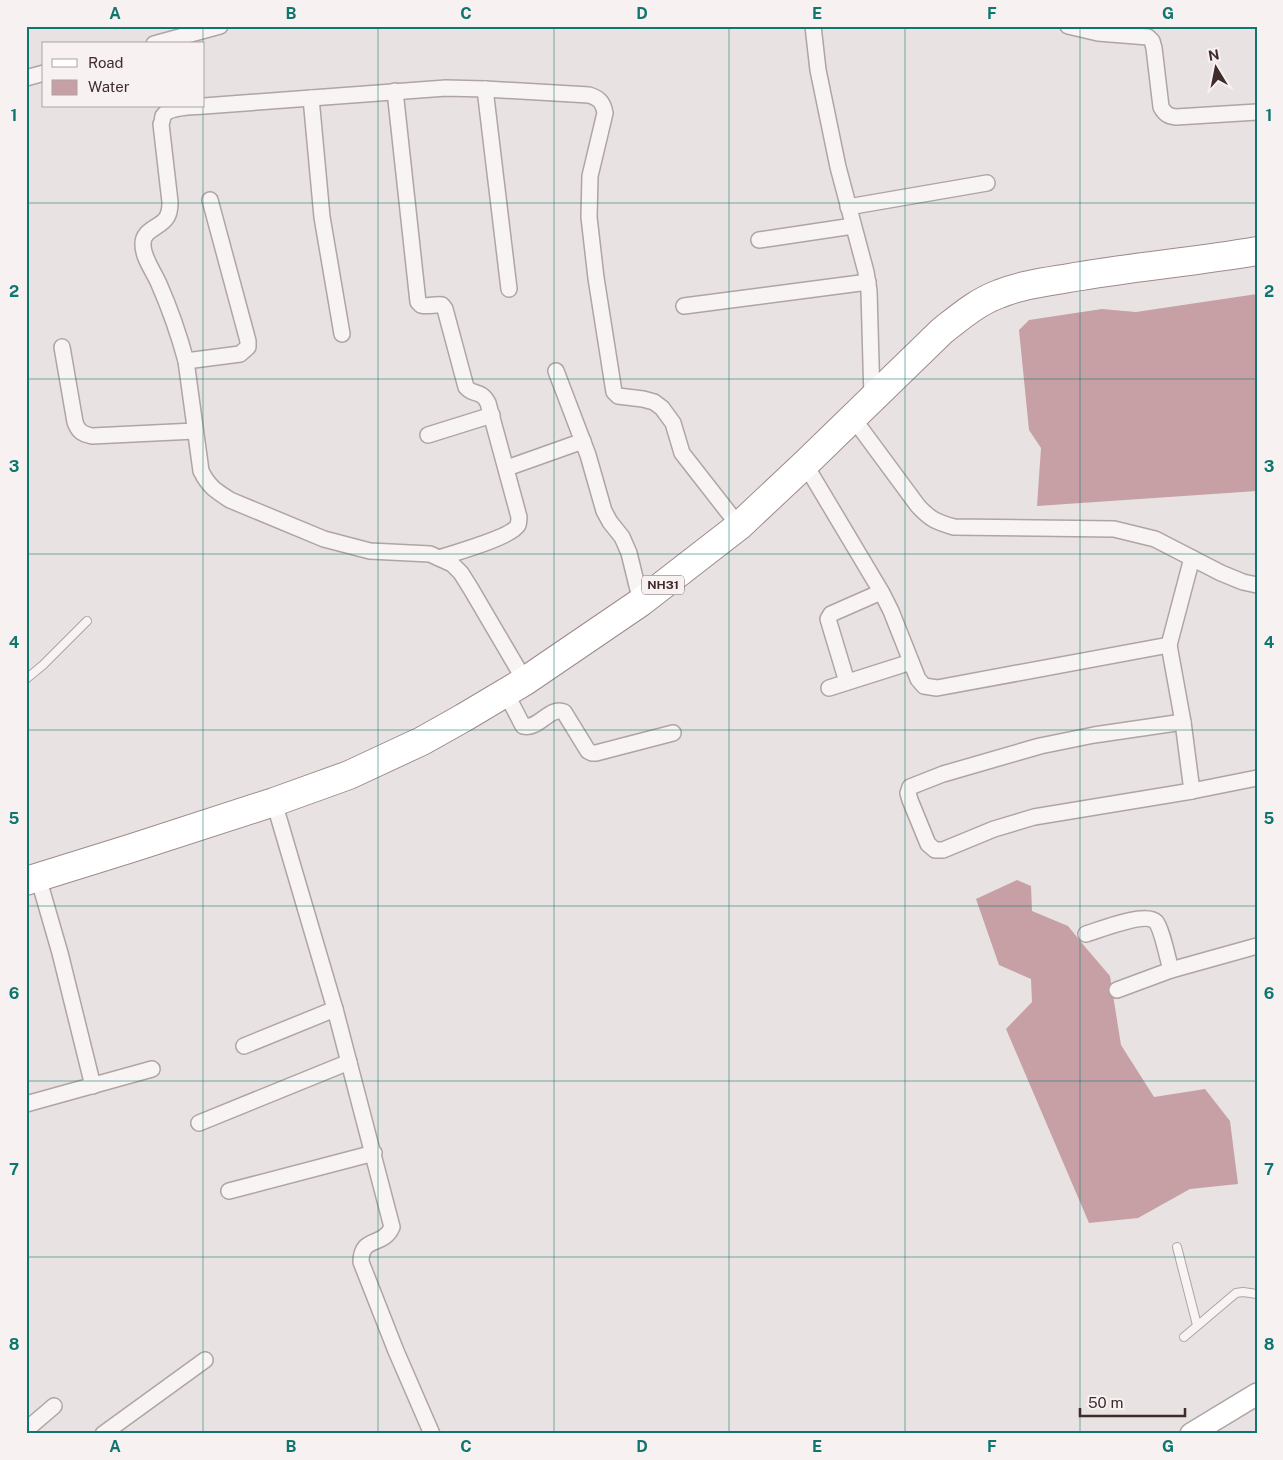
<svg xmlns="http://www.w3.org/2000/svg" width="1283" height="1460" viewBox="0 0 1283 1460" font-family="'Public Sans',sans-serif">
  <rect width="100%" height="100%" fill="#e9e2e2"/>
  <g fill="#c6a0a4">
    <path d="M1257,294V491L1037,506L1041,448L1029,430L1019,330L1029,320L1102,309L1136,312Z"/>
    <path d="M1017,880L1031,886L1032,911L1068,926L1086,948L1110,976L1121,1045L1154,1097L1205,1089L1230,1121L1238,1184L1190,1189L1138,1218L1089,1223L1006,1029L1032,1002L1031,979L999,965L976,899Z"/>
  </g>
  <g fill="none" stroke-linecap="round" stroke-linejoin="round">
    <defs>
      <g id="lane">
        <path d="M26,679L43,665L87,621"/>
        <path d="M1177,1247L1197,1325"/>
        <path d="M1184,1337L1236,1293L1243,1292L1257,1294"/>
      </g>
      <g id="street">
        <path d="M813,26L818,70L838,167L866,272L869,291L872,399"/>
        <path d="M1068,26L1098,33L1148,37L1152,41L1154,48L1161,107C1165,114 1168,116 1176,117L1257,112"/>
        <path d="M154,44L220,26"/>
        <path d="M26,78L44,73"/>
        <path d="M485,89L509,289"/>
        <path d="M395,91L418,302L421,305C428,307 435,304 442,305L445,309L466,387C473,396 481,389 488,403L519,517C519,520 519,522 518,525C512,537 454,553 439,558"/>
        <path d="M311,98L322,217L342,334"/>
        <path d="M203,106C193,107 169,106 163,116C163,116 162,123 161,124L170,202C170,207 170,212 167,217C161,228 142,229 143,245C143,258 154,272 159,284C170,309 179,335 186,361L201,471C209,487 216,491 230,500L324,539L370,551L430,554L452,564L461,573L471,589L525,681"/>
        <path d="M204,106L446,88L485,89L589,95C599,98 603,102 605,113L590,176L589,217L596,278L614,392L618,396L643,399L654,402L662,408L673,423L682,453L739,526"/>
        <path d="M848,207L987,183"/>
        <path d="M759,240L853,226"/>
        <path d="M684,306L868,282"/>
        <path d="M62,347L75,422C78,431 82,434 92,436L195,431"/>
        <path d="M186,361L240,354L248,347V341L210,200"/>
        <path d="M556,371L588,455L604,511L610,522L622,537L629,553L641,602"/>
        <path d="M853,418L918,506C930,519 936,522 954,527L1114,529L1155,539L1221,573L1243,582L1257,585"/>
        <path d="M428,435L492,415"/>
        <path d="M805,464L882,593L891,611L918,679L924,686L937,688L1169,645L1183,722L1192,791"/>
        <path d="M507,468L583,441"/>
        <path d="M1169,645L1192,558"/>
        <path d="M847,682L828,619L831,614L881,592"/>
        <path d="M829,688L911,662"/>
        <path d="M506,693L523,726C539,730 549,706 564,712L588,751L592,753H596L673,733"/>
        <path d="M1183,722L1094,735L1040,746L943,774L910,787L908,793L910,800L928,844L935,850H943L994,829L1034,817L1192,791L1257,778"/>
        <path d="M274,802L335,1009L392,1227C383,1248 361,1235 361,1262L396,1351L432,1434"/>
        <path d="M38,877L60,953L93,1086"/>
        <path d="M1086,934C1099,930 1146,911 1156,922C1162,929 1168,960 1171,970"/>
        <path d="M1117,990L1171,970L1257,946"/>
        <path d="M244,1046L335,1009"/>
        <path d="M26,1104L152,1069"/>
        <path d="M199,1123L349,1062"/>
        <path d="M229,1191L374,1153"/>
        <path d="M26,1430L54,1406"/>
        <path d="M103,1434L205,1360"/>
      </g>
      <path id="secondary" d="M1191,1434L1257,1394"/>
      <path id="highway" d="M26,881L132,848L274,802L349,775L422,741L463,718L525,681L641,602L739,526L805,464L942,331C960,317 977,302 999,294C1021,285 1045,282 1069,278C1131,267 1194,262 1257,251"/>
    </defs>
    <use href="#lane" stroke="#b0a4a4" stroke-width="10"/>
    <use href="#street" stroke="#b0a4a4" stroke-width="18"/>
    <use href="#secondary" stroke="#b0a4a4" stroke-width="24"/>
    <use href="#highway" stroke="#9f8a8b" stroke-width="30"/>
    <use href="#lane" stroke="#f8f4f4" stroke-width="8"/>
    <use href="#street" stroke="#f8f4f4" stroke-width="15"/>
    <use href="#secondary" stroke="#fff" stroke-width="21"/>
    <use href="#highway" stroke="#fff" stroke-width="28"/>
  </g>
  <path fill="none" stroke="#0f766e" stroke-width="1" stroke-opacity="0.55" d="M203,26V44M378,26V1434M554,26V1434M729,26V1434M905,26V1434M1080,26V1434M203,106V1434M26,203H1257M26,379H1257M26,554H1257M26,730H1257M26,906H1257M26,1081H1257M26,1257H1257"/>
  <g text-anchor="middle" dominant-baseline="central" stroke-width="4" stroke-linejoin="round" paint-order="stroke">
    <rect fill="#f7f1f2" stroke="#776667" stroke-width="1" x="642" y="575.5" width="42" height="19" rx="4"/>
    <g font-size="12" font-weight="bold" fill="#402b2b">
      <text x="663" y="585">NH31</text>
    </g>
  </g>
  <rect width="1283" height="1460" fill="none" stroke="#f7f1f2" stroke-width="55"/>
  <rect x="42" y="42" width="162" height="65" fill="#f7f1f2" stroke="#aea2a2"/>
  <rect x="52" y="59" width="25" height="8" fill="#ffffff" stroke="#aea2a2"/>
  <text x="88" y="68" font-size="15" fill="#402b2b">Road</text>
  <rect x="52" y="80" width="25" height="15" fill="#c6a0a4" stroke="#aea2a2"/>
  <text x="88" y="92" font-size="15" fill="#402b2b">Water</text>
  <g transform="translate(1216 68) rotate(350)" stroke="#f7f1f2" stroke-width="4" paint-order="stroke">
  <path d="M0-4L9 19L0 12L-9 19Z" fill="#402b2b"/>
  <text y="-8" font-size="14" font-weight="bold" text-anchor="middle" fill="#402b2b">N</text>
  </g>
  <path d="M1080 1408v8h105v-8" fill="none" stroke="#402b2b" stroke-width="2.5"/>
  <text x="1088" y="1408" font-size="15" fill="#402b2b" stroke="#f7f1f2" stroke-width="4" paint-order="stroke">50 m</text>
  <rect x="28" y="28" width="1228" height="1404" fill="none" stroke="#0f766e" stroke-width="2"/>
  <g font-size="16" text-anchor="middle" font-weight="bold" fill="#0f766e">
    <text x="115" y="19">A</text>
    <text x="291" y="19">B</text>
    <text x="466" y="19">C</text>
    <text x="642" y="19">D</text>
    <text x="817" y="19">E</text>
    <text x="992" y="19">F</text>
    <text x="1168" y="19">G</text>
    <text x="14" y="121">1</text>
    <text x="1269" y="121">1</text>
    <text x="14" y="297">2</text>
    <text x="1269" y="297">2</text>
    <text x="14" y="472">3</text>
    <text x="1269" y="472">3</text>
    <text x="14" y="648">4</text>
    <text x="1269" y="648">4</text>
    <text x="14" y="824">5</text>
    <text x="1269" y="824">5</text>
    <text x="14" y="999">6</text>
    <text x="1269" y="999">6</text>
    <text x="14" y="1175">7</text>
    <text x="1269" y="1175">7</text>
    <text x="14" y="1350">8</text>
    <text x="1269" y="1350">8</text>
    <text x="115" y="1452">A</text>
    <text x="291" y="1452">B</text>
    <text x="466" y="1452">C</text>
    <text x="642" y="1452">D</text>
    <text x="817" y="1452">E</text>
    <text x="992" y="1452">F</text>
    <text x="1168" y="1452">G</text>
  </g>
</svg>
